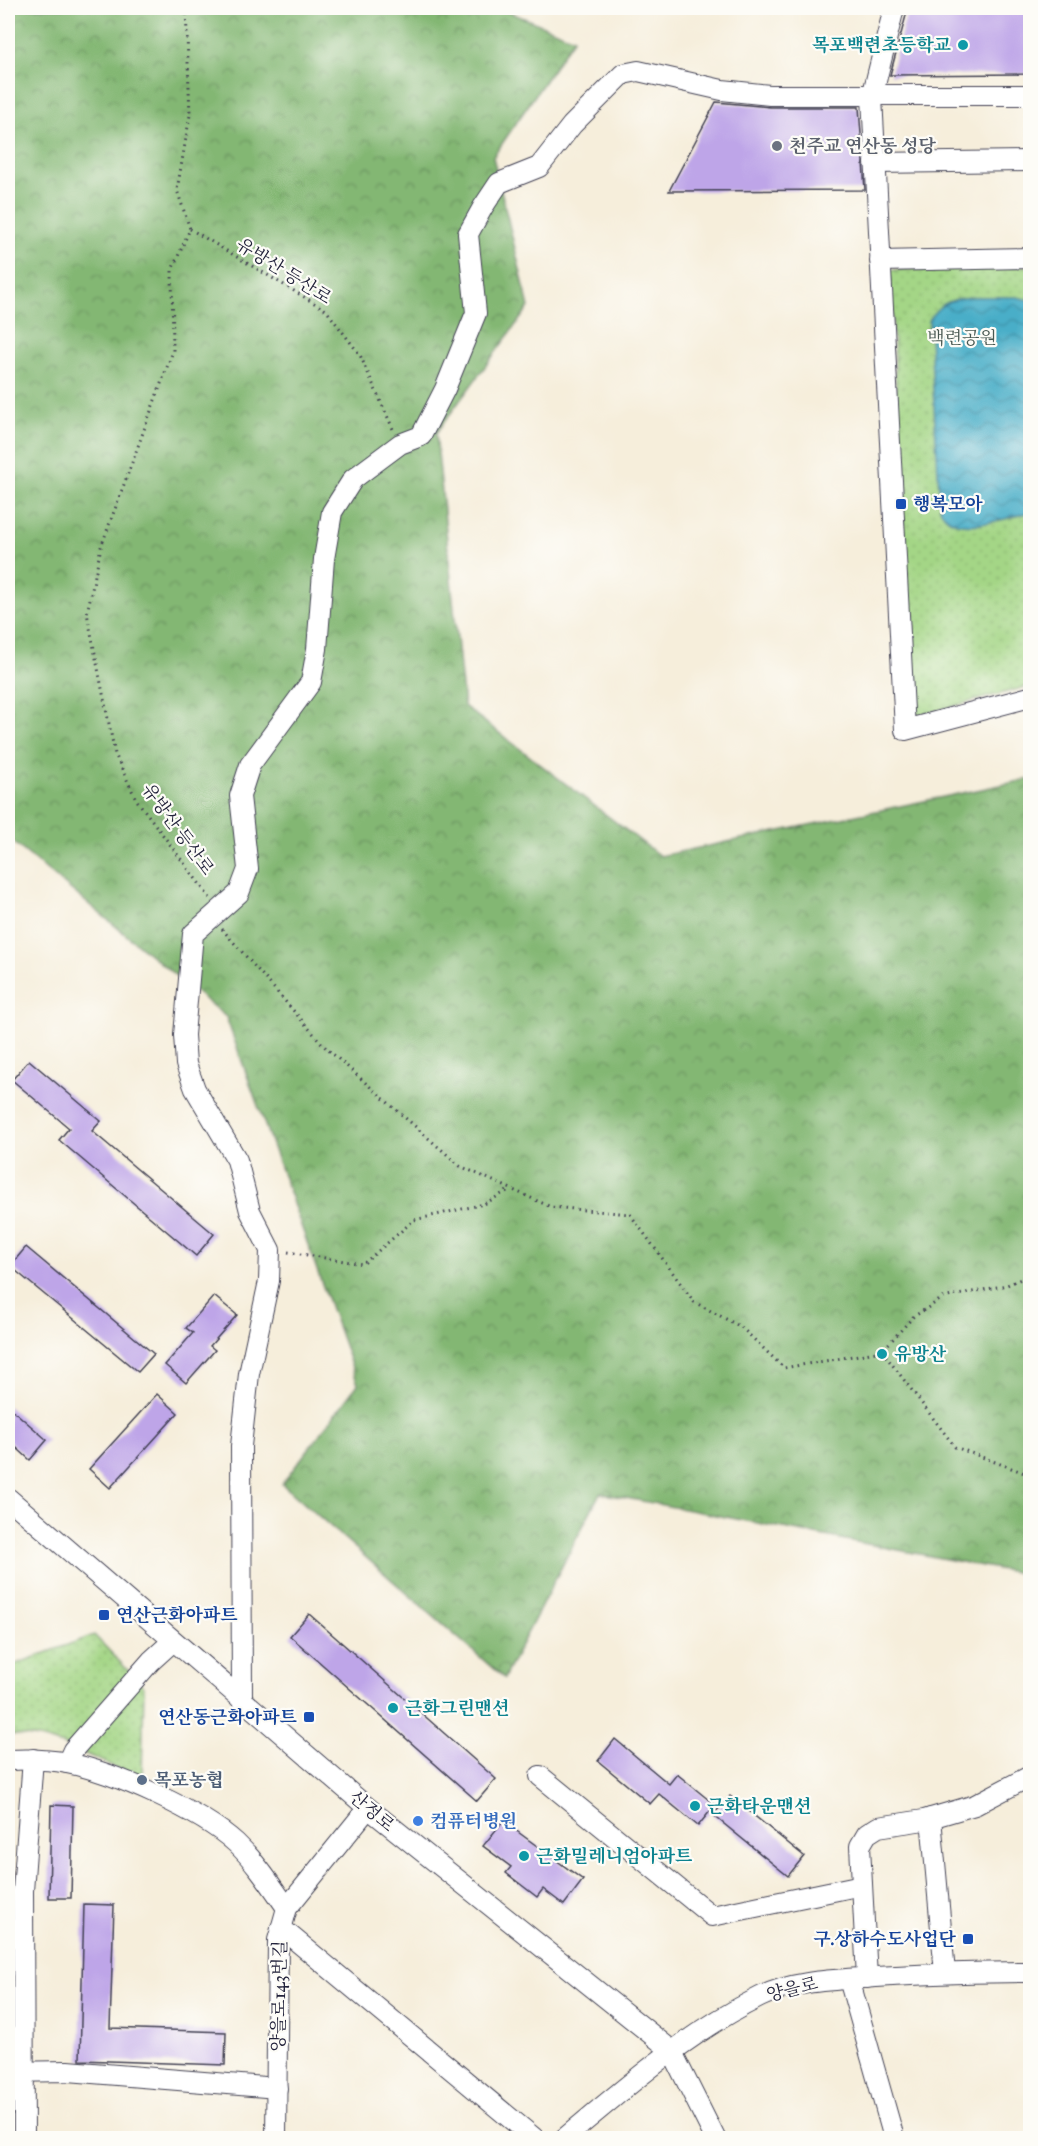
<svg xmlns="http://www.w3.org/2000/svg" width="1038" height="2146" viewBox="0 0 1038 2146" font-family="'IM FELL Great Primer','Noto Serif KR',serif">
  <defs>
    <pattern id="green-dots" width="8" height="8" patternUnits="userSpaceOnUse" patternTransform="scale(1.5)"><rect width="8" height="8" fill="#a4d686"/><path d="M2 2h.1M6 6h.1" fill="none" stroke="#8db775" stroke-width="1.8" stroke-linecap="round"/></pattern>
    <pattern id="forest-crowns" width="20" height="18" patternUnits="userSpaceOnUse" patternTransform="scale(1.5)"><rect width="20" height="18" fill="#83b773"/><path d="M2 6a3 3 0 1 1 6 0M12 15a3 3 0 1 1 6 0" fill="none" stroke="#6b9460"/></pattern>
    <pattern id="water-waves" width="16" height="10" patternUnits="userSpaceOnUse" patternTransform="scale(1.5)"><rect width="16" height="10" fill="#48aec8"/><path d="M0 5q4-4 8 0t8 0" fill="none" stroke="#3c8da4"/></pattern>
  </defs>
  <rect width="100%" height="100%" fill="#fdfcf7"/>
  <filter id="ink" filterUnits="userSpaceOnUse"><feTurbulence type="fractalNoise" baseFrequency=".0167" numOctaves="2"/><feDisplacementMap in="SourceGraphic" scale="12" xChannelSelector="R" yChannelSelector="G"/><feConvolveMatrix kernelMatrix="1 2 1 2 8 2 1 2 1" color-interpolation-filters="sRGB"/></filter>
  <filter id="wash" filterUnits="userSpaceOnUse"><feTurbulence type="fractalNoise" baseFrequency=".008" numOctaves="4" result="noise"/><feDisplacementMap in="SourceGraphic" scale="24" xChannelSelector="R" yChannelSelector="G"/><feGaussianBlur stdDeviation="1.35" result="paint"/><feColorMatrix in="noise" values="0 0 0 0 0 0 0 0 0 0 0 0 0 0 0 0 0 1.4 0 .05"/><feComposite in="paint" operator="in"/></filter>
  <g filter="url(#wash)">
    <rect width="100%" height="100%" fill="#f6eedb"/>
    <g fill="url(#green-dots)" stroke="#637c60" stroke-width="1.5">
      <path d="M1030,266V686L913,717L890,270Z"/>
      <path d="M94,1635L144,1687L142,1780C103,1762 50,1733 8,1735V1667Z"/>
    </g>
    <path fill="url(#forest-crowns)" stroke="#526c57" stroke-width="1.5" d="M8,8H499L574,38L493,157L529,307L436,433L464,706L660,856L1030,779V1575L600,1493L504,1678L282,1484L358,1384L226,1017L8,838Z"/>
    <path fill="url(#water-waves)" stroke="#356882" stroke-width="1.5" d="M1017,297L1030,300V512C1007,518 951,539 940,508L929,321C943,289 987,298 1017,297Z"/>
    <g id="blocks">
      <g fill="#bea5e8">
        <path d="M908,8H1030V74L890,75Z"/>
        <path d="M716,102L770,107H859L865,190L669,191Z"/>
        <path d="M29,1060L101,1121L92,1131L214,1234L196,1256L59,1140L69,1128L12,1080Z"/>
        <path d="M26,1247L154,1354L138,1372L10,1266Z"/>
        <path d="M214,1296L237,1315L210,1346L215,1350L186,1383L165,1365L193,1333L186,1328Z"/>
        <path d="M157,1394L178,1413L110,1488L89,1469Z"/>
        <path d="M8,1406L47,1440L30,1460L8,1440Z"/>
        <path d="M309,1614L496,1779L477,1801L290,1636Z"/>
        <path d="M615,1739L669,1784L677,1774L715,1805L698,1826L659,1794L650,1804L598,1761Z"/>
        <path d="M730,1796L804,1856L788,1876L713,1815Z"/>
        <path d="M51,1805L73,1806L71,1898H49Z"/>
        <path d="M503,1821L583,1880L564,1905L543,1889L537,1897L506,1873L511,1867L483,1846Z"/>
        <path d="M84,1904L114,1905L110,2028L226,2032L225,2065L80,2060Z"/>
      </g>
    </g>
  </g>
  <g filter="url(#ink)">
    <use href="#blocks" fill-opacity="0" stroke="#424153" stroke-width="1.5"/>
    <g fill="none" stroke-linecap="round" stroke-linejoin="round">
      <defs>
        <g id="minor">
          <path d="M894,8L872,97L905,730L1030,697"/>
          <path d="M875,163L1030,161"/>
          <path d="M880,261L1030,258"/>
          <path d="M8,1498L368,1808L671,2050L715,2138"/>
          <path d="M242,1701L241,1446L249,1374L269,1281L270,1250L250,1211L237,1160L195,1089L186,1064L184,1035L193,934L239,893L248,869L240,796L250,765L311,682L317,649L324,559L332,512L353,479L400,444L421,436L445,389L476,313L468,234L483,207L499,183L539,167L572,125L623,74L638,71L722,90L770,95H1030"/>
          <path d="M8,1760C27,1759 47,1759 67,1763C114,1772 201,1811 236,1843C256,1862 271,1885 287,1908"/>
          <path d="M67,1763L73,1750L151,1661L173,1641"/>
          <path d="M540,1776L712,1916L862,1885"/>
          <path d="M931,1818L945,1973"/>
          <path d="M281,1928L534,2138"/>
          <path d="M867,1978L860,1846L867,1834L878,1827L924,1820L975,1805L1030,1776"/>
          <path d="M849,1979L894,2138"/>
          <path d="M8,2072L68,2071L277,2088"/>
          <path d="M24,2138L23,1891L33,1759"/>
          <path d="M276,2138L278,1940L287,1908L368,1808"/>
          <path d="M565,2138C626,2087 687,2033 760,1997C794,1980 838,1980 876,1977C927,1974 979,1972 1030,1972"/>
        </g>
      </defs>
      <use href="#minor" stroke="#424153" stroke-width="22"/>
      <g stroke="#424153" stroke-width="3" stroke-dasharray="1.5 4.5" stroke-linecap="butt">
        <path d="M186,8L190,115L177,190L190,229L172,270L173,351L101,547L87,613L115,754L136,799L210,898"/>
        <path d="M190,229L326,310L360,355L393,429"/>
        <path d="M222,929L326,1048L460,1166L551,1207L630,1214L694,1302L741,1327L784,1368L882,1351L913,1317L943,1298L1007,1285L1030,1275"/>
        <path d="M288,1252L363,1264L414,1220L484,1204L509,1190"/>
        <path d="M882,1351L955,1447L1030,1475"/>
      </g>
      <use href="#minor" stroke="#fff" stroke-width="20"/>
    </g>
  </g>
  <g fill="#0f9aa8" stroke="#fdfcf7" stroke-width="2">
    <circle cx="963" cy="45" r="6"/>
    <circle cx="882" cy="1354" r="6"/>
    <circle cx="393" cy="1708" r="6"/>
    <circle cx="695" cy="1806" r="6"/>
    <circle cx="524" cy="1856" r="6"/>
  </g>
  <circle fill="#6b7280" stroke="#fdfcf7" stroke-width="2" cx="777" cy="146" r="6"/>
  <g fill="#1a4fb4" stroke="#fdfcf7" stroke-width="2">
    <rect x="895" y="498" width="12" height="12" rx="3"/>
    <rect x="98" y="1609" width="12" height="12" rx="3"/>
    <rect x="303" y="1711" width="12" height="12" rx="3"/>
    <rect x="962" y="1933" width="12" height="12" rx="3"/>
  </g>
  <circle fill="#5c6f8a" stroke="#fdfcf7" stroke-width="2" cx="142" cy="1780" r="6"/>
  <circle fill="#3f7fe0" stroke="#fdfcf7" stroke-width="2" cx="418" cy="1821" r="6"/>
  <g text-anchor="middle" dominant-baseline="central" stroke-width="4.5" stroke-linejoin="round" paint-order="stroke">
    <g font-size="18" font-weight="bold" fill="#0d838f" stroke="#fdfcf7" text-anchor="start">
      <text x="951" y="45" text-anchor="end">목포백련초등학교</text>
      <text x="894" y="1354">유방산</text>
      <text x="405" y="1708">근화그린맨션</text>
      <text x="707" y="1806">근화타운맨션</text>
      <text x="536" y="1856">근화밀레니엄아파트</text>
    </g>
    <g font-size="18" font-weight="bold" fill="#5b616d" stroke="#fdfcf7" text-anchor="start">
      <text x="789" y="146">천주교 연산동 성당</text>
    </g>
    <g font-size="18" fill="#22223b" stroke="#fdfcf7">
      <text transform="translate(284 271) rotate(32)">유방산 등산로</text>
      <text transform="translate(178 829) rotate(54)">유방산 등산로</text>
      <text transform="translate(372 1811) rotate(40)">산정로</text>
      <text transform="translate(792 1989) rotate(-14)">양을로</text>
      <text transform="translate(279 1996) rotate(-89)">양을로143번길</text>
    </g>
    <g font-size="18" fill="#495852" stroke="#fdfcf7">
      <text x="962" y="338">백련공원</text>
    </g>
    <g font-size="18" font-weight="bold" fill="#164399" stroke="#fdfcf7" text-anchor="start">
      <text x="913" y="504">행복모아</text>
      <text x="116" y="1615">연산근화아파트</text>
      <text x="297" y="1717" text-anchor="end">연산동근화아파트</text>
      <text x="956" y="1939" text-anchor="end">구.상하수도사업단</text>
    </g>
    <g font-size="18" font-weight="bold" fill="#4e5e75" stroke="#fdfcf7" text-anchor="start">
      <text x="154" y="1780">목포농협</text>
    </g>
    <g font-size="18" font-weight="bold" fill="#366cbe" stroke="#fdfcf7" text-anchor="start">
      <text x="430" y="1821">컴퓨터병원</text>
    </g>
  </g>
  <rect width="1038" height="2146" fill="none" stroke="#fdfcf7" stroke-width="30"/>
</svg>
